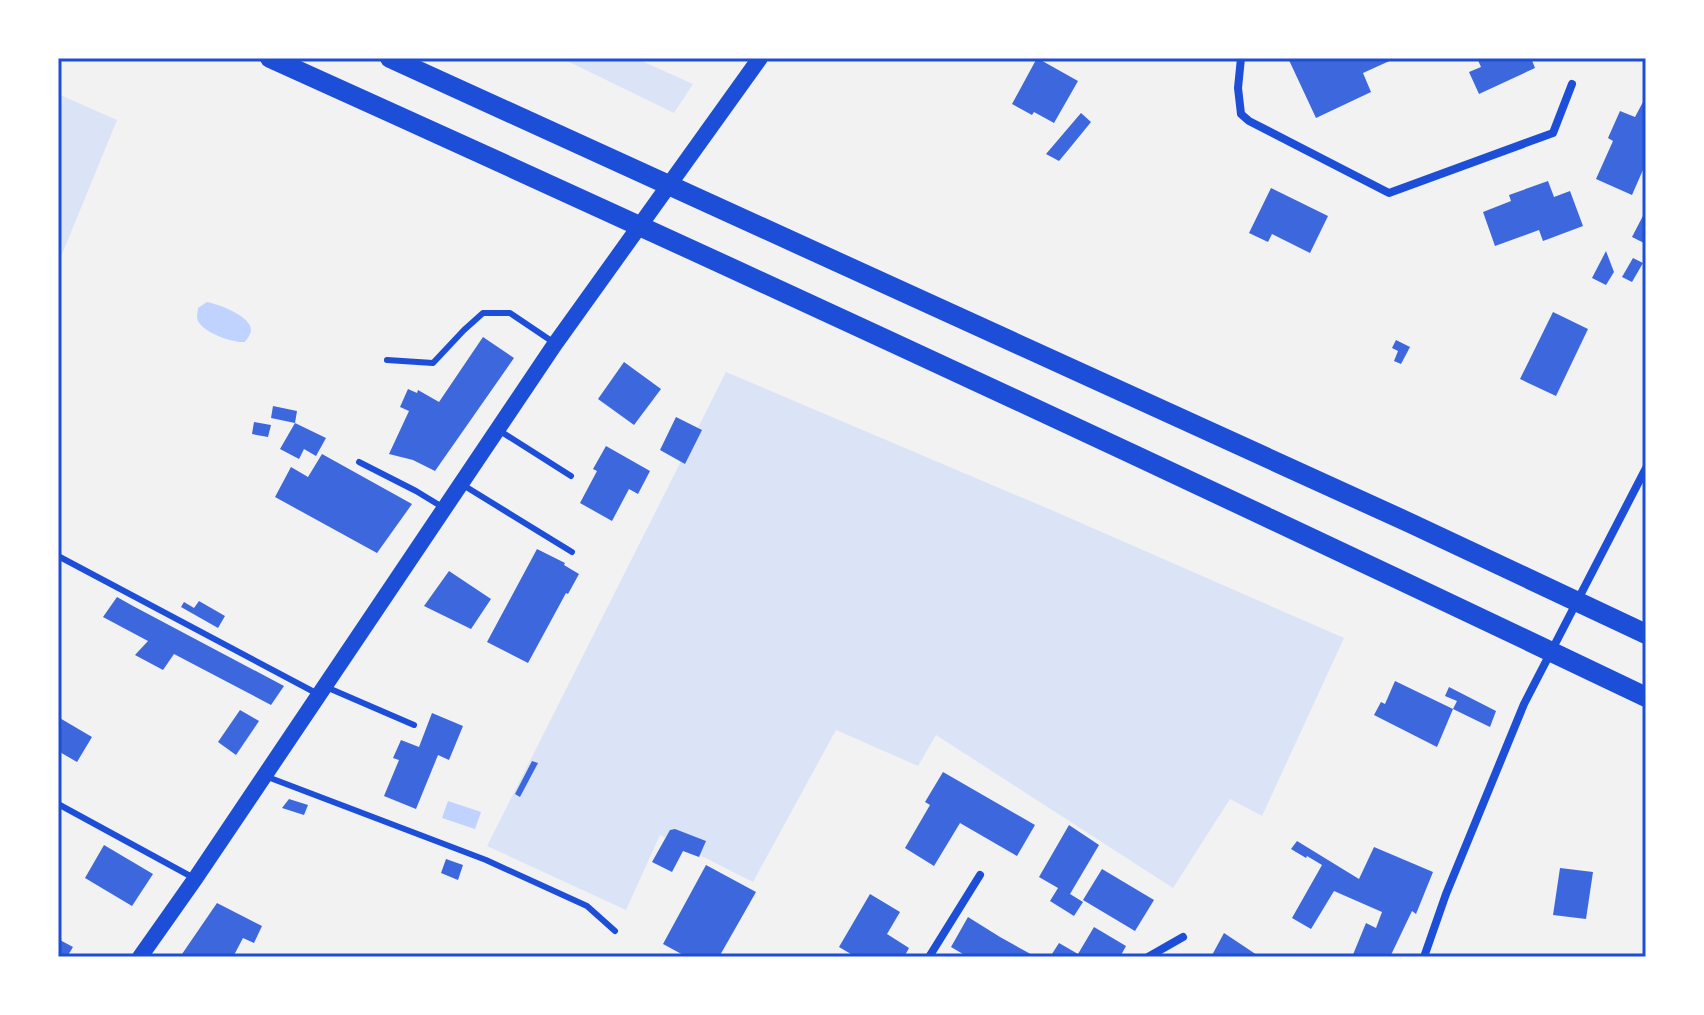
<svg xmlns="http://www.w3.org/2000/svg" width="1704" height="1015" viewBox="0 0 1704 1015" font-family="'IBM Plex Sans',sans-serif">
  <rect width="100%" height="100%" fill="#f2f2f2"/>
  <g fill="#dbe4f7">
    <path d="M561,58H635L693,84L674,113Z"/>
    <path d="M58,94L117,120L58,264Z"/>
    <path d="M726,372L1056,512L1344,638L1262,816L1230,799L1173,888L936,735L918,766L836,730L753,882L660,835L626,910L487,846Z"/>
  </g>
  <g fill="#bfd3fe">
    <path d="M207,302C218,304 251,316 251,330C251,334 247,339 245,342C233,343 204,333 198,321C196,317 198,312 198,308Z"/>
    <path d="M448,801L481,812L475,829L442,818Z"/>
  </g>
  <g fill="#3d67dc">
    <path d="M1037,58L1078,81L1054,123L1034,112L1032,115L1012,104Z"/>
    <path d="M1288,58H1396L1363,73L1371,92L1316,118Z"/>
    <path d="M1477,58H1531L1535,68L1479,94L1469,72L1481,67Z"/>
    <path d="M1643,102L1646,103V163L1632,195L1596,179L1613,141L1608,138L1620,111L1635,117Z"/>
    <path d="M1081,113L1091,122L1069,149L1059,161L1046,154Z"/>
    <path d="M1548,181L1554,197L1570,191L1583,226L1543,241L1539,230L1495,246L1483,212L1511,201L1509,195Z"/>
    <path d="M1271,188L1328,216L1310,253L1272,234L1268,242L1249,233Z"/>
    <path d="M1646,210V244L1632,237Z"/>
    <path d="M1606,251L1614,272L1606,285L1592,278Z"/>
    <path d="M1633,258L1643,263L1632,282L1622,277Z"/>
    <path d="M1553,312L1588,329L1556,396L1520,379Z"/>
    <path d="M483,337L514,358L435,471L413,460L389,454L409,411L400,407L408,389L417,393L418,390L439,402Z"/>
    <path d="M1396,340L1410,347L1401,364L1394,361L1398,351L1392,348Z"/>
    <path d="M624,362L661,389L634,425L598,399Z"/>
    <path d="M273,406L297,411L295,423L271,418Z"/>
    <path d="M676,417L702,430L685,464L660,450Z"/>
    <path d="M254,422L271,425L268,437L252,434Z"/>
    <path d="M295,423L326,438L316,456L304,449L299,459L280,449Z"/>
    <path d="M606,446L650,471L638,494L629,489L612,521L580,503L597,471L593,469Z"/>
    <path d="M322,454L412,504L377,553L275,497L291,467L308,477Z"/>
    <path d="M537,549L565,563L564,565L579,574L568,594L566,593L528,663L487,642Z"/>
    <path d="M449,571L491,599L471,629L424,606Z"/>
    <path d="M117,597L133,606L284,686L271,705L174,654L163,670L135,655L148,641L103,617Z"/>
    <path d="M199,601L225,616L218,628L181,607L184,602L194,608Z"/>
    <path d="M1395,681L1453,709L1437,747L1374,715L1381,702L1385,704Z"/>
    <path d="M1449,687L1496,711L1490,727L1453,709L1457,701L1445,696Z"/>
    <path d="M240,710L259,721L236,755L218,742Z"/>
    <path d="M432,713L463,726L449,760L438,755L416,809L384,796L399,760L393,758L401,740L419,747Z"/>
    <path d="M58,717L92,737L77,762L58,751Z"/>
    <path d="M532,761L538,763L520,797L515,794Z"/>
    <path d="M943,772L1035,825L1017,856L960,823L934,866L905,848L930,805L925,802Z"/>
    <path d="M289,799L308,805L304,815L282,808Z"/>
    <path d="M1069,825L1099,845L1070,894L1083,902L1074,916L1050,901L1058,888L1039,877Z"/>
    <path d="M675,829L706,841L699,857L683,851L672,872L652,862L670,830Z"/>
    <path d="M1297,841L1359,879L1374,847L1433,872L1416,914L1412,911L1390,957H1352L1366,923L1376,928L1382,912L1334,891L1311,929L1292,918L1322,865L1307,856L1306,858L1291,849Z"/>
    <path d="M104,845L153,874L132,906L85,878Z"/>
    <path d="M446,859L463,865L458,880L441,873Z"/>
    <path d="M706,865L756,892L719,957H687L663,944Z"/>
    <path d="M1560,868L1593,872L1586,919L1553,915Z"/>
    <path d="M1102,869L1154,900L1135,931L1083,900Z"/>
    <path d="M870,894L900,912L887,934L909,948L904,957H856L839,947Z"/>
    <path d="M217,903L262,926L254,943L243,938L233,957H180Z"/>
    <path d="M968,917L1000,937L1036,957H968L951,947Z"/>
    <path d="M1094,927L1126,946L1120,957H1050L1059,943L1078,954Z"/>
    <path d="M1224,933L1257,955L1256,957H1211Z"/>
    <path d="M58,939L73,947L67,957H58Z"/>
  </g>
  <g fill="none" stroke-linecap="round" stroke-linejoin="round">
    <g stroke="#1d4ed8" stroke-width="6">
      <path d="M387,360L433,363L464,330L483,313H510L553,342"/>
      <path d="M500,431L571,476"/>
      <path d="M359,462L416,491L444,508"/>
      <path d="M463,485L572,552"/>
      <path d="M58,556L316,693"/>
      <path d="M326,687L414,725"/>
      <path d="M265,776L486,860L587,906L615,931"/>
      <path d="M58,804L192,877"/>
    </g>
    <g stroke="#1d4ed8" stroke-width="8">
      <path d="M1241,58L1238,88L1241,114L1249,121L1389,193L1553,133L1572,84"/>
      <path d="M929,957L980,875"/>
      <path d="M1148,957L1183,937"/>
      <path d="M1424,957L1446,894L1524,704L1646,468"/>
    </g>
    <path stroke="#1d4ed8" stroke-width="16" d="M140,957L195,879L555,344L760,58"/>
    <g stroke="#1d4ed8" stroke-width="20">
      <path d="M270,58C731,266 1190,479 1646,697"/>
      <path d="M390,58L1410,523L1646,634"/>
    </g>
  </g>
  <rect width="1704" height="1015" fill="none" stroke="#ffffff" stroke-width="120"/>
  <rect x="60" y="60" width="1584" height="895" fill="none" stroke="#1d4ed8" stroke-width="3"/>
</svg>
